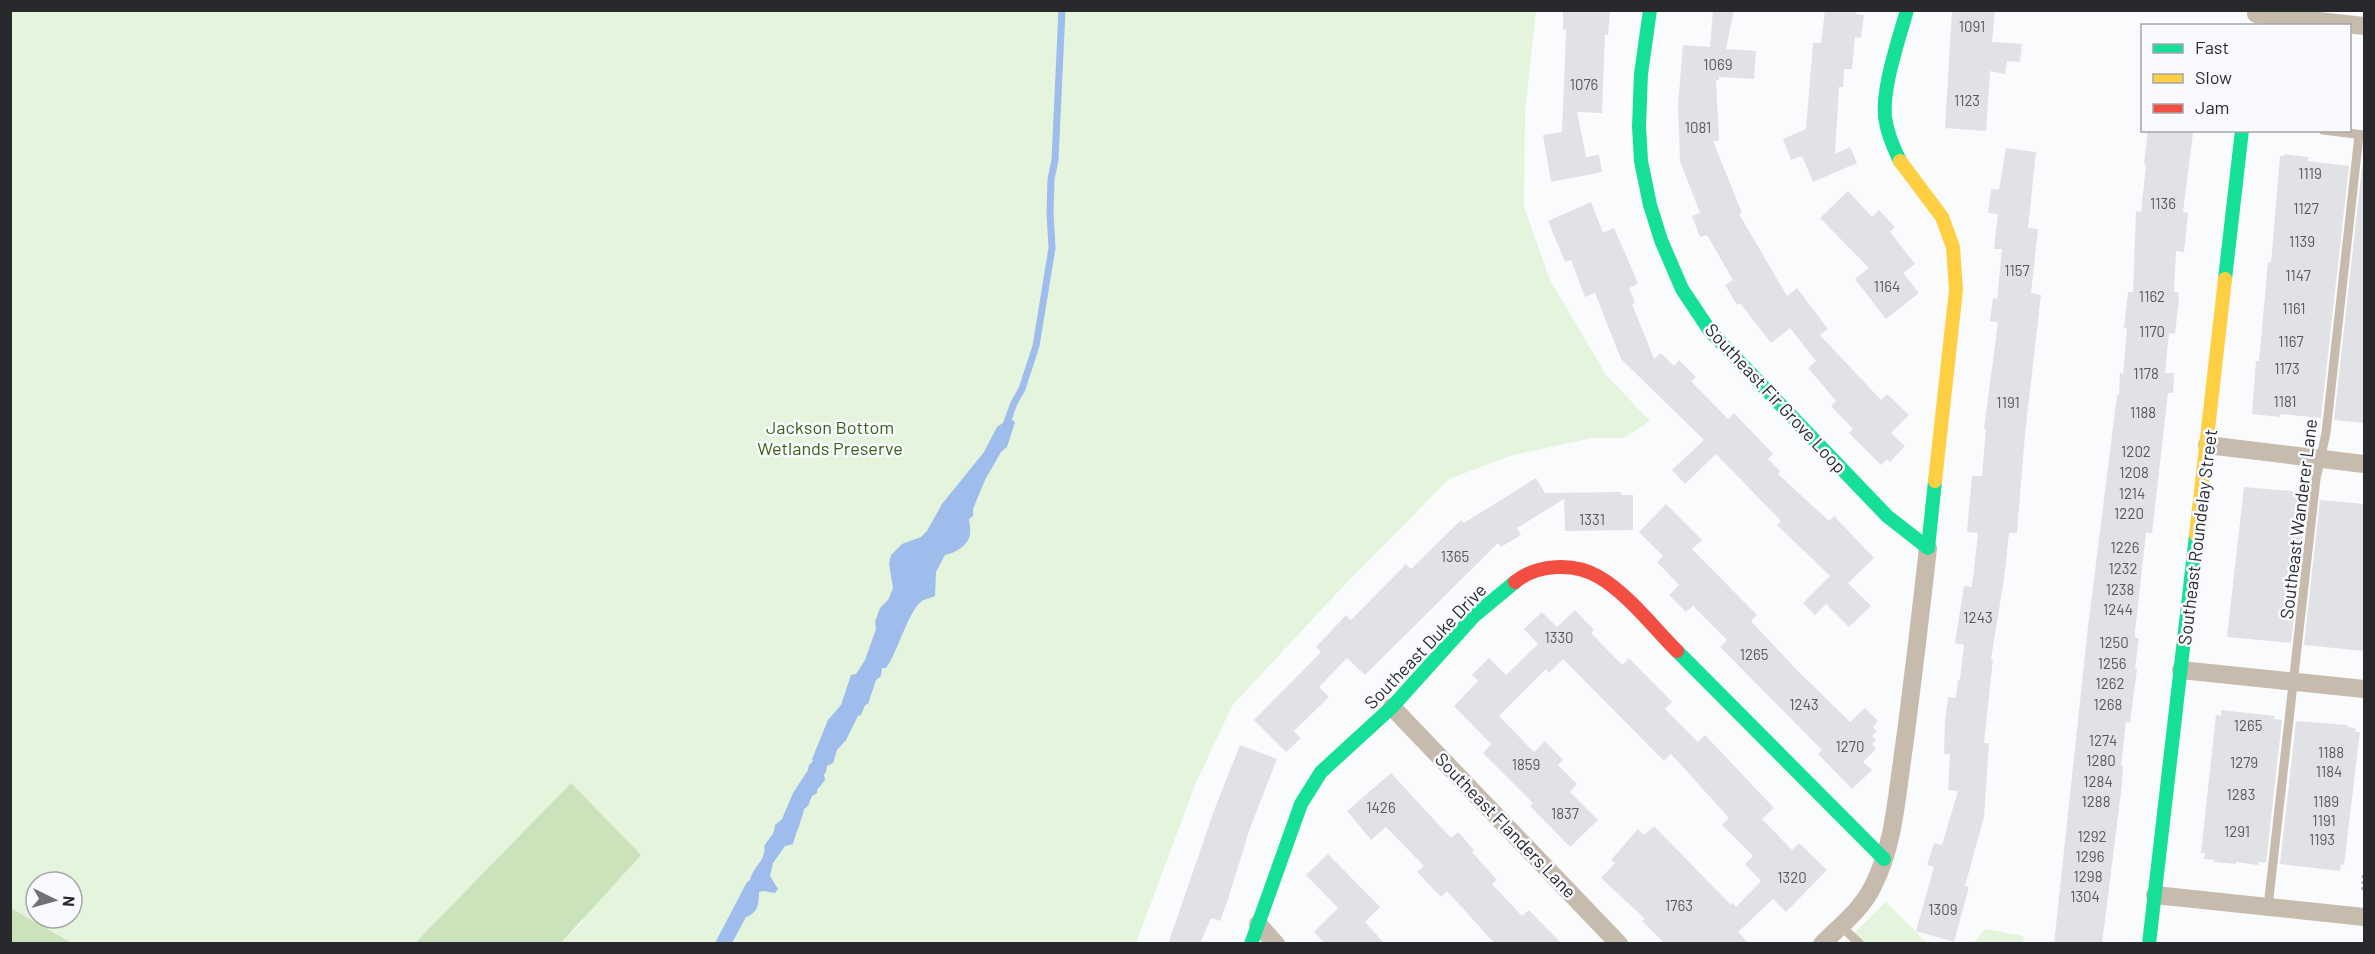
<svg xmlns="http://www.w3.org/2000/svg" width="2375" height="954" viewBox="0 0 2375 954" font-family="Barlow,sans-serif">
  <rect width="100%" height="100%" fill="#fafbfd"/>
  <g fill="#e5f4dc" fill-rule="evenodd">
    <path d="M10,11H1536L1525,114L1524,207L1550,280L1606,375L1650,421L1624,438H1592L1513,455L1449,479L1334,596L1232,706L1195,785L1136,943H561L583,921L571,783L415,943H72L11,908ZM36,882H72V918H36Z"/>
    <path d="M1886,902L1927,943L1843,944Z"/>
    <path d="M1985,929L2024,936L2023,943H1974Z"/>
  </g>
  <g fill="#cbe3bb">
    <path d="M571,783L641,855L561,943H415Z"/>
    <path d="M10,908H11L72,943H11Z"/>
  </g>
  <path fill="#9ebcec" d="M1010,418L1015,422L1007,447L1001,452L985,480L973,509V516L969,519C969,523 971,529 970,534C969,545 955,553 945,555L936,572L935,596C931,598 925,599 922,601C908,611 898,652 886,668H882L881,676L876,680L868,704L865,705L861,715L858,716L846,740L837,750L833,763L827,766L826,772L824,774L825,780L817,790V793L812,796L808,806L804,809C803,817 795,835 793,844L785,846L773,863L770,876L778,889L775,893L763,891L759,892C759,904 758,913 746,917L732,943H715L747,882L750,880C752,869 762,863 764,853C766,845 762,850 766,843C771,836 774,835 775,825L782,819L793,793L808,770L809,765L813,761L812,759L828,720L841,705L851,675L856,674L865,660L876,629L875,622L880,608L888,600L893,588L889,564L891,555L902,544L921,537L927,531L942,504L984,452L997,427Z"/>
  <g fill="none" stroke-linecap="round" stroke-linejoin="round">
    <path stroke="#9ebcec" stroke-width="7" d="M1006,425L1014,403L1022,389L1036,346L1052,248L1050,213L1051,179L1055,160L1062,10"/>
  </g>
  <g fill="#e1e2e5">
    <path d="M1563,10L1610,12L1608,35H1605L1602,113L1577,112L1586,157L1599,155L1602,172L1551,182L1543,135L1562,132L1566,30L1563,29Z"/>
    <path d="M1713,10H1734L1726,49L1756,51L1754,79L1719,77V81L1716,80L1719,141H1713L1742,213L1739,214L1787,296L1797,288L1828,329L1820,335L1881,400L1887,394L1909,415L1891,433L1905,446L1890,462L1887,459L1881,465L1849,433L1853,429L1831,406L1836,401L1808,368L1816,361L1790,328L1771,343L1740,303L1737,305L1725,285L1733,280L1707,235L1700,237L1692,216L1700,213L1680,161L1678,105L1683,45L1710,47Z"/>
    <path d="M1825,10H1856V14L1864,15L1861,38L1855,37L1852,69H1844L1843,87H1839L1835,154L1850,147L1857,163L1813,182L1802,156L1791,160L1783,139L1806,129L1813,43H1821Z"/>
    <path d="M1952,10H1995L1992,42L2022,44L2020,62L2007,61L2005,74L1990,71L1986,131L1945,128Z"/>
    <path d="M2148,130H2186L2193,133L2183,212L2188,213L2184,252L2176,251L2174,292H2178L2179,300L2175,334L2169,333L2165,373H2174L2173,393H2168L2152,533H2146L2135,632V638H2139L2135,669H2137L2130,723L2126,722L2121,766H2123L2122,784L2102,944H2054L2088,627L2117,395H2119L2120,373L2123,374L2127,329L2124,328L2128,292H2133L2136,211L2141,212L2146,165L2144,164Z"/>
    <path d="M2006,148L2036,152L2028,228L2038,229L2031,293L2041,295L2025,434L2017,533H2009L2004,579L1991,659H1993L1984,743H1989L1984,817L1965,886L1969,887L1954,942L1916,931L1934,867L1927,865L1934,843L1942,845L1958,791L1948,790L1950,754H1944L1945,721L1948,697L1956,698L1958,680H1960L1964,645L1955,643L1964,586L1972,587L1978,533L1967,532L1972,476H1982L1986,429H1984L1998,322L1990,321L1993,298L1997,299L2002,249H1994L1998,214L1988,213L1991,189L1999,190Z"/>
    <path d="M2284,154L2308,157V161L2349,166L2321,418L2280,414V417L2252,414L2256,361H2259L2268,262L2271,263L2280,156H2284Z"/>
    <path d="M2362,167H2364V423L2334,420Z"/>
    <path d="M1848,191L1872,217L1879,210L1895,227L1890,232L1915,264L1903,273L1919,293L1886,319L1855,279L1869,268L1820,218Z"/>
    <path d="M1591,202L1603,233L1614,228L1629,262L1638,284L1629,288L1635,303L1632,304L1654,359L1661,353L1674,366L1679,360L1696,377L1691,381L1728,419L1734,413L1773,454L1768,459L1780,471L1778,474L1829,521L1834,516L1874,558L1848,583L1871,606L1849,627L1826,604L1815,615L1803,603L1830,576L1777,525L1781,521L1716,454L1685,484L1672,470L1704,440L1621,359L1595,293L1585,297L1571,260L1565,262L1548,221Z"/>
    <path d="M1536,478L1545,493L1621,492V495H1633V530L1565,531L1564,499L1517,528L1521,535L1501,547L1498,543L1365,675L1347,658L1319,687L1329,697L1294,731L1301,738L1286,752L1254,720L1321,652L1316,647L1346,615L1351,620L1406,564L1411,569L1461,520L1464,523Z"/>
    <path d="M2244,487L2302,492L2301,498L2307,499L2291,643L2227,637Z"/>
    <path d="M2320,500L2364,504V651L2304,645Z"/>
    <path d="M1666,504L1702,540L1692,549L1757,615L1751,621L1797,670L1850,722L1865,708L1878,721L1873,727L1877,731L1872,736L1876,740L1872,744L1876,749L1863,762L1872,770L1852,789L1818,754L1822,750L1720,647L1727,640L1693,606L1686,612L1669,595L1679,585L1657,562L1663,556L1639,532Z"/>
    <path d="M1575,610L1594,630L1591,633L1622,665L1629,658L1672,702L1665,709L1698,742L1705,735L1774,808L1762,819L1792,850L1799,843L1827,870L1786,912L1773,899L1738,932L1749,944H1665L1642,921L1645,919L1601,878L1615,863L1611,860L1638,829L1644,835L1654,826L1731,905L1733,903L1736,907L1761,881L1745,864L1753,856L1722,825L1729,818L1671,754L1664,761L1563,659L1549,673L1546,669L1499,716L1534,752L1545,741L1563,760L1558,765L1577,784L1570,792L1598,820L1570,847L1530,806L1533,803L1483,753L1491,744L1454,706L1478,681L1472,675L1489,658L1506,675L1538,644L1524,629L1542,612L1557,627Z"/>
    <path d="M2221,710L2275,716L2274,719L2282,720L2266,863L2259,862L2258,865L2236,862V864L2214,862L2215,860L2204,859L2205,853H2201L2216,715L2221,716Z"/>
    <path d="M2296,721L2348,725L2347,727L2356,728L2355,732H2360L2344,865L2341,864L2340,871L2280,864Z"/>
    <path d="M1240,745L1277,759L1250,828L1228,899L1220,921L1211,918L1200,944H1168L1215,808Z"/>
    <path d="M1391,773L1451,838L1458,832L1474,850L1472,852L1497,880L1492,884L1522,916L1529,910L1562,944H1495L1447,891L1441,897L1417,872L1424,866L1386,827L1371,840L1347,811Z"/>
    <path d="M1328,854L1380,907L1365,922L1385,944H1325L1314,932L1338,908L1306,875Z"/>
  </g>
  <g fill="none" stroke-linecap="round" stroke-linejoin="round">
    <path stroke="#bebab3" stroke-width="4" stroke-dasharray="3 3" stroke-linecap="butt" d="M2363,890L2364,872"/>
    <g stroke="#c6bbad" stroke-width="9">
      <path d="M2323,130L2363,135"/>
      <path d="M2268,907L2316,479L2326,433L2359,135"/>
      <path d="M1841,926L1860,944"/>
    </g>
    <g stroke="#c6bbad" stroke-width="18">
      <path d="M2256,14L2364,26"/>
      <path d="M2207,445L2364,464"/>
      <path d="M2181,670L2364,689"/>
      <path d="M1392,707L1619,944"/>
      <path d="M2155,895L2364,917"/>
      <path d="M1258,924L1276,944"/>
      <path d="M1822,944C1840,926 1862,909 1873,886C1893,847 1896,803 1902,761C1912,690 1920,619 1928,548"/>
    </g>
    <g stroke="#16e098" stroke-width="14">
      <path d="M1650,10L1641,74L1639,126L1641,161L1650,205L1661,240L1682,289L1710,331L1887,516L1928,548L1935,481"/>
      <path d="M1900,161C1893,147 1887,133 1885,117C1882,87 1899,39 1907,10"/>
      <path d="M2225,279L2242,130"/>
      <path d="M1677,651L1884,859"/>
      <path d="M1251,944L1301,804L1321,772L1392,707L1474,616L1515,582"/>
      <path d="M2149,944L2196,535"/>
    </g>
    <g stroke="#ffcf43" stroke-width="14">
      <path d="M1900,161L1942,217L1953,247L1956,290L1935,481"/>
      <path d="M2196,535L2225,279"/>
    </g>
    <path stroke="#f24e42" stroke-width="14" d="M1515,582C1537,564 1574,562 1599,577C1627,593 1654,628 1677,651"/>
  </g>
  <g text-anchor="middle" dominant-baseline="central" stroke-width="5" stroke-linejoin="round" paint-order="stroke">
    <g font-size="15" fill="#595a5e">
      <text x="1972" y="26">1091</text>
      <text x="1718" y="64">1069</text>
      <text x="1584" y="84">1076</text>
      <text x="1967" y="100">1123</text>
      <text x="1698" y="127">1081</text>
      <text x="2310" y="173">1119</text>
      <text x="2163" y="203">1136</text>
      <text x="2306" y="208">1127</text>
      <text x="2302" y="241">1139</text>
      <text x="2017" y="270">1157</text>
      <text x="2298" y="275">1147</text>
      <text x="1887" y="286">1164</text>
      <text x="2152" y="296">1162</text>
      <text x="2294" y="308">1161</text>
      <text x="2152" y="331">1170</text>
      <text x="2291" y="341">1167</text>
      <text x="2287" y="368">1173</text>
      <text x="2146" y="373">1178</text>
      <text x="2285" y="401">1181</text>
      <text x="2008" y="402">1191</text>
      <text x="2143" y="412">1188</text>
      <text x="2136" y="451">1202</text>
      <text x="2134" y="472">1208</text>
      <text x="2132" y="493">1214</text>
      <text x="2129" y="513">1220</text>
      <text x="1592" y="519">1331</text>
      <text x="2125" y="547">1226</text>
      <text x="1455" y="556">1365</text>
      <text x="2123" y="568">1232</text>
      <text x="2120" y="589">1238</text>
      <text x="2118" y="609">1244</text>
      <text x="1978" y="617">1243</text>
      <text x="1559" y="637">1330</text>
      <text x="2114" y="642">1250</text>
      <text x="1754" y="654">1265</text>
      <text x="2112" y="663">1256</text>
      <text x="2110" y="683">1262</text>
      <text x="1804" y="704">1243</text>
      <text x="2108" y="704">1268</text>
      <text x="2248" y="725">1265</text>
      <text x="2103" y="740">1274</text>
      <text x="1850" y="746">1270</text>
      <text x="2331" y="752">1188</text>
      <text x="2101" y="760">1280</text>
      <text x="2244" y="762">1279</text>
      <text x="1526" y="764">1859</text>
      <text x="2329" y="771">1184</text>
      <text x="2098" y="781">1284</text>
      <text x="2241" y="794">1283</text>
      <text x="2096" y="801">1288</text>
      <text x="2326" y="801">1189</text>
      <text x="1381" y="807">1426</text>
      <text x="1565" y="813">1837</text>
      <text x="2324" y="820">1191</text>
      <text x="2237" y="831">1291</text>
      <text x="2092" y="836">1292</text>
      <text x="2322" y="839">1193</text>
      <text x="2090" y="856">1296</text>
      <text x="2088" y="876">1298</text>
      <text x="1792" y="877">1320</text>
      <text x="2085" y="896">1304</text>
      <text x="1679" y="905">1763</text>
      <text x="1943" y="909">1309</text>
    </g>
    <g font-size="18" fill="#28292d" stroke="#f9fafe">
      <text transform="translate(1776 398) rotate(47)">Southeast Fir Grove Loop</text>
      <text transform="translate(2298 519) rotate(-83)">Southeast Wanderer Lane</text>
      <text transform="translate(2197 537) rotate(-83)">Southeast Roundelay Street</text>
      <text transform="translate(1425 646) rotate(-46)">Southeast Duke Drive</text>
      <text transform="translate(1506 825) rotate(46)">Southeast Flanders Lane</text>
    </g>
    <g font-size="18" fill="#395f14" stroke="#f9fafe">
      <text x="830" y="427">Jackson Bottom<tspan x="830" dy="21">Wetlands Preserve</tspan></text>
    </g>
  </g>
  <rect width="2375" height="954" fill="none" stroke="#28292d" stroke-width="24"/>
  <rect x="2141" y="24" width="210" height="108" fill="#f9fafe" stroke="#a5a6aa" stroke-width="1.5"/>
  <rect x="2153" y="44" width="30" height="9" fill="#16e098" stroke="#a5a6aa" stroke-width="1.5"/>
  <text x="2195" y="54" font-size="18" fill="#28292d">Fast</text>
  <rect x="2153" y="74" width="30" height="9" fill="#ffcf43" stroke="#a5a6aa" stroke-width="1.5"/>
  <text x="2195" y="84" font-size="18" fill="#28292d">Slow</text>
  <rect x="2153" y="104" width="30" height="9" fill="#f24e42" stroke="#a5a6aa" stroke-width="1.5"/>
  <text x="2195" y="114" font-size="18" fill="#28292d">Jam</text>
  <g transform="translate(54 900) rotate(95)"><circle r="28" fill="#f9fafe" stroke="#a5a6aa" stroke-width="1.5"/>
  <path d="M0-4.5L10 22L0 15L-10 22Z" fill="#727276"/>
  <text y="-9" font-size="16" font-weight="bold" text-anchor="middle" fill="#28292d">N</text>
  </g>
</svg>
